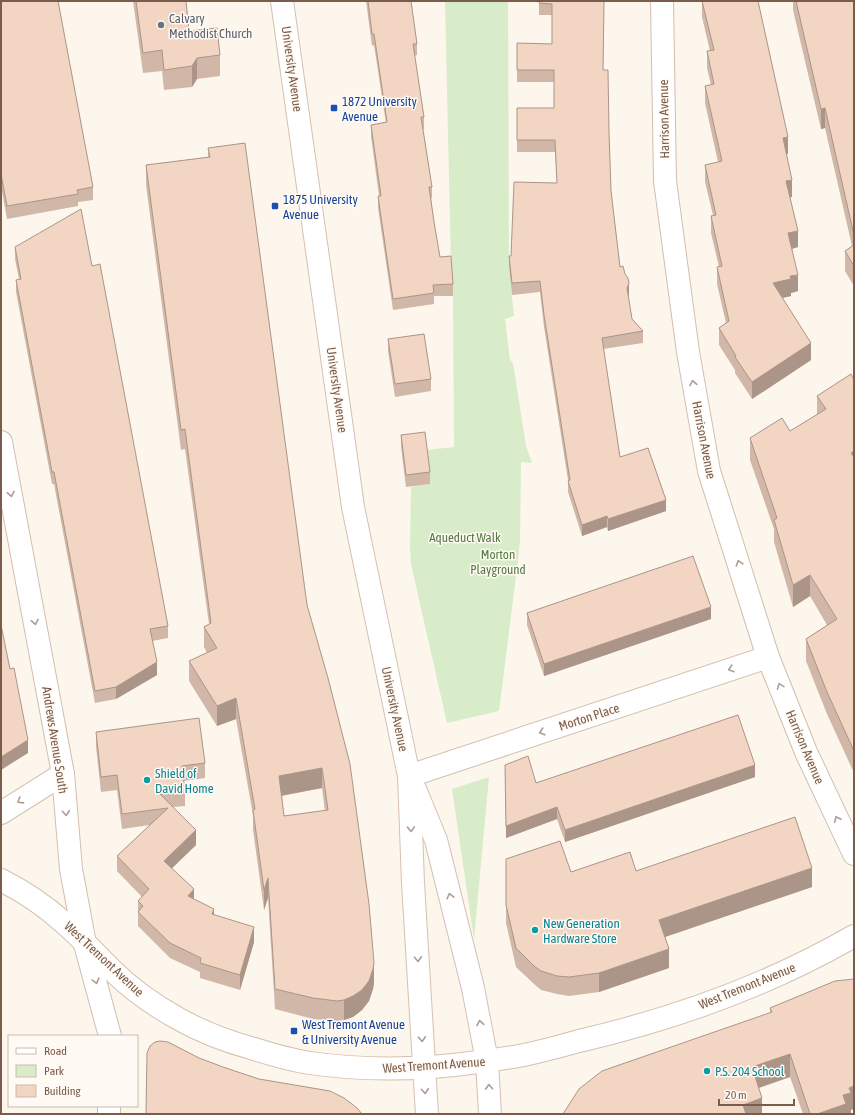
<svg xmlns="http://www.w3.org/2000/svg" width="855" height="1115" viewBox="0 0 855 1115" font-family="'Asap Condensed',sans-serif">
  <rect width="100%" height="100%" fill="#fdf6ec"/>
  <g fill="#d8ecc9">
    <path d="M445,1H508L509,267L514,316L505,319L510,360L513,363L526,446L532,463L521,462L520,541L518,560L499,711L447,723L411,564L410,548L411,487L430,484L426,450L454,447L453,296L451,267Z"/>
    <path d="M489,777L474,939L452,789Z"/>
  </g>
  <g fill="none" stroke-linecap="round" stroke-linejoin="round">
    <defs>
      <g id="street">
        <path d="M662,1L665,181L688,352L709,471L768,657L806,752L854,854"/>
        <path d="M1,442L63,774L71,869L85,944L110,1036"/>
        <path d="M409,776L768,657"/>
        <path d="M109,1114V1106"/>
      </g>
      <g id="secondary">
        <path d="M282,1L353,507L409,776L413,883L427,1114"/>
        <path d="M415,789L436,840L473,988L487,1061L490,1114"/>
        <path d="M1,813L63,774"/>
        <path d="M1,880C23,891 44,905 63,922C81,937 96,955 113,971C132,990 154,1005 177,1018C200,1031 225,1041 251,1048C270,1054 290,1060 310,1063C366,1071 422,1070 478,1062C493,1060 509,1058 524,1055C543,1051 561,1046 579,1041C674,1019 769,985 854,936"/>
      </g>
    </defs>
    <use href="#street" stroke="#d1beb0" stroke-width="24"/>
    <use href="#secondary" stroke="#d6c0b0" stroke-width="24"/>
    <use href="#street" stroke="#fff" stroke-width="22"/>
    <use href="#secondary" stroke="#fff" stroke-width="22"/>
  </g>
  <g fill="#d1b7a8" fill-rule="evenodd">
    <path d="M1,1L93,187V200L78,202V206L7,219L1,186Z"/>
    <path d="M133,1H186L189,31L220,55V76L197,79L192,87L164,90L162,71L143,73Z"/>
    <path d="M366,1H411L417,44V55L414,56L424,117V129H423L432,187V198H431L434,222L440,257L453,284V296H434V304L393,310L378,208V196H379L371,136V125L386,123L374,45L372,46Z"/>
    <path d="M539,1H604L603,70L609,133L611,191L620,267L629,295L628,296L632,319L643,331V343L603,349L620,457L666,511L608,531L607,527L582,536L568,492V480L544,327L540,292L512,295L509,267V256H511L557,183L555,152H517V108H554V82H517V43L552,44V15H539Z"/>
    <path d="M702,1L788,154H786L792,197H790L798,247L792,249L798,291L791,293V296L782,298L811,360L752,399L735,373V370L719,345V328L726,323L717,284V267H719L711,233V216L713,215L705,182V165L718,162L705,103V86L711,85L707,68V51H710L702,17Z"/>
    <path d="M793,1H854V286L845,271V251L852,246L825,128L821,129L793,10Z"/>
    <path d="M208,148L307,605L374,983L373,989L369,1001L362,1010L353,1017L344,1020L337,1021L313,1019L275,1009L268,898L264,910L253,830V815L236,719L217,726L189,681V661L207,653L204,647V627L209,624L185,449L181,450L146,185V165L208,157ZM322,788L325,811L284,816L282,796Z"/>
    <path d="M15,247L92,266L168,626V638L152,641L157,675L116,699L95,703L54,484H52L16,292V280L19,279L15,259Z"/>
    <path d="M388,339L431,379V391L395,397L388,351Z"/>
    <path d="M854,380V773L827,714L806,661V639L827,625L810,596L793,607L774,542V529L750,460V438L790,431L817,415V396Z"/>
    <path d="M401,435L430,472V484L406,487L401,447Z"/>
    <path d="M527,613L711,619L544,676L527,625Z"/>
    <path d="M96,732L205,763V778L183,781L185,791V806L173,807L196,845L172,868L194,899L214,915L254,942L240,990L200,978V972L170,958L138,926V901L142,897L117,871V856L150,825L122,829L117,790L101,792L96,747Z"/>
    <path d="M505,777L536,783L755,777L565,842L557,819L506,838Z"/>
    <path d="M506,859L571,872L636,871L812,887L665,937L669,968L599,992L569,996L557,994L541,990L534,984L516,967L506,923Z"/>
    <path d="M770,1008L851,1110V1114H803L790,1077L759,1088L762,1114H563L770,1013Z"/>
  </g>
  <g fill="#aa9588">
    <path d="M197,58V79L192,87V66Z"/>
    <path d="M825,108V128L821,129V109Z"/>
    <path d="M788,137V154L783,155V138Z"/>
    <path d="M792,180V197L786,198V181Z"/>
    <path d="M798,231V247L788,250V233Z"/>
    <path d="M798,275V291L791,293V296L773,300V283L790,276Z"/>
    <path d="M629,283V295L627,300V288Z"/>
    <path d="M811,343V360L752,399V382Z"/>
    <path d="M854,451V473L851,453Z"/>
    <path d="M666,500V511L608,531V519Z"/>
    <path d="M607,516V527L582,536V525Z"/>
    <path d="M810,575V596L793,607V585Z"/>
    <path d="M711,607V619L544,676V664Z"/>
    <path d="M157,662V675L116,699V687Z"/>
    <path d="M236,698V719L217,726V706Z"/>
    <path d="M28,740V753L1,770V757Z"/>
    <path d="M755,765V777L565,842V830Z"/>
    <path d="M322,768V788L279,796V776Z"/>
    <path d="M557,807V819L506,838V826Z"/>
    <path d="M196,830V845L164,876V861Z"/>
    <path d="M812,868V887L659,939V920Z"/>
    <path d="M268,878V898L264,910V890Z"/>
    <path d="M194,889V904L188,896Z"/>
    <path d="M214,909V924L212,914Z"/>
    <path d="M254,927V942L240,990V975Z"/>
    <path d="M669,949V968L599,992V973Z"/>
    <path d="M374,963V983L373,989L369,1001L362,1010L353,1017L344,1020V1000Z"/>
    <path d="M790,1054V1077L752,1090V1067Z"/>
    <path d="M854,1086V1109L851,1110V1114H817L843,1095L849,1088Z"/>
    <path d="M762,1098V1114H743V1105Z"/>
  </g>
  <g fill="#f3d5c3" stroke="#aa9588" fill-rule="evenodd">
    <path d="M1,1H58L93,187L77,190L78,194L7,206L1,174Z"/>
    <path d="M136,1H186L189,31L217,28L220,55L197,58L192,66L164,70L162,50L143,53Z"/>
    <path d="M368,1H411L417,44H413L424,117H421L432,187H429L434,222L440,257L451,256L453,284L433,285L434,293L393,299L378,196H381L371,125L387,122L374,34H372Z"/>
    <path d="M539,1H604L603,70H608L609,133L611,191L620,267L623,266L625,274L628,278L629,283L627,288L632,319L643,331L602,338L620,457L648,448L666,500L608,519L607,516L582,525L568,481L570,480L544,315L540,281L512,283L509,256H511L514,182L557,183L555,140H517V108H554V70H517V43L552,44V4L539,3Z"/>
    <path d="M702,1H758L788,137L783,138L792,180L786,181L798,231L788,233L798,275L790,276L791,279L773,283L811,343L752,382L735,357L736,356L719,328L729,321L717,267L722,266L711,216L716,215L705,165L722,161L705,86L714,84L707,51L714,50Z"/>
    <path d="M796,1H854V235L825,108L821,109Z"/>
    <path d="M245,143L307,605L328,678L350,764L369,904L374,963L373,969L369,981L362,990L353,996L344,1000L337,1001L313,998L275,989L268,878L264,890L253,810L255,809L236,698L217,706L189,661L217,648L204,627L211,623L185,429L181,430L146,165L210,157L208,148ZM322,768L328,810L284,816L279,776Z"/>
    <path d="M81,209L92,266L100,264L168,626L150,629L157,662L116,687L95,691L54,472H52L16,280L21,279L15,247Z"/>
    <path d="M854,245V266L845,251Z"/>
    <path d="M424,334L431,379L395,384L388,339Z"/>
    <path d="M851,374L854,380V451L851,453L854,457V751L827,692L806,639L837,619L810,575L793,585L774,520L777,518L750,438L782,418L790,431L826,409L817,396Z"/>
    <path d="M425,432L430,472L406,475L401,435Z"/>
    <path d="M693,556L711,607L544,664L527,613Z"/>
    <path d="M1,625L10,669L14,668L28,740L1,757Z"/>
    <path d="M738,715L755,765L565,830L557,807L506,826L505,765L528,756L536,783Z"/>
    <path d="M199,718L205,763L182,766L185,791L160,794L196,830L164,861L194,889L188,896L214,909L212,914L254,927L240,975L200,963L201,958L170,943L138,912L143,906L138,901L149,889L117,856L168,808L122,814L117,775L101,777L96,732Z"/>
    <path d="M795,817L812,868L659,920L669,949L599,973L569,977L557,976L541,971L534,966L516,948L506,905V859L560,841L571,872L630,852L636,871Z"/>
    <path d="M854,979V1086L849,1088L851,1093L843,1095L846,1104L817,1114H810L790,1054L752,1067L762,1098L743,1105L746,1114H563L579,1089L602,1071L772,1012L770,1008L835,981Z"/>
    <path d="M160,1041L168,1042L199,1058L223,1067L259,1079L330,1091L344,1098L357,1108L362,1114H146L147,1053L150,1046L155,1042Z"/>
  </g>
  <defs><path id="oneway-chevron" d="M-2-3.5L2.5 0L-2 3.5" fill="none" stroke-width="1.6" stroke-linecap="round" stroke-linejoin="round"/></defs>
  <g stroke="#af9d94">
    <use href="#oneway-chevron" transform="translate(693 383) rotate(-100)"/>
    <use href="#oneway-chevron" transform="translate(11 494) rotate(79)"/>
    <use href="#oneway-chevron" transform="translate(739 563) rotate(-108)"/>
    <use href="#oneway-chevron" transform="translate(35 622) rotate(79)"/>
    <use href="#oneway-chevron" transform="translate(731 669) rotate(162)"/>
    <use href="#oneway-chevron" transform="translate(780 686) rotate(-111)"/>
    <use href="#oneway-chevron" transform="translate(542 732) rotate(162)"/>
    <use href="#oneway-chevron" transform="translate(20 801) rotate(148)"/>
    <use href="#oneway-chevron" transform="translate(66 813) rotate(85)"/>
    <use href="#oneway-chevron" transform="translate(837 819) rotate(-115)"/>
    <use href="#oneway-chevron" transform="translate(411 829) rotate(88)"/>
    <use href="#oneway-chevron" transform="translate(450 896) rotate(-104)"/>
    <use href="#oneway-chevron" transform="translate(418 959) rotate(87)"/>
    <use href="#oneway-chevron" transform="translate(96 981) rotate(75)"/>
    <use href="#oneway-chevron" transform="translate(480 1023) rotate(-101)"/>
    <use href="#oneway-chevron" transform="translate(422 1039) rotate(87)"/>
    <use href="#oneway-chevron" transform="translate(489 1087) rotate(-93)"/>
    <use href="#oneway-chevron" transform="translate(425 1091) rotate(86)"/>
  </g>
  <circle fill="#6b7280" stroke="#fffaf3" stroke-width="1.5" cx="161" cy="25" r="4"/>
  <g fill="#1a4fb4" stroke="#fffaf3" stroke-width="1.5">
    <rect x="330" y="104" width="8" height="8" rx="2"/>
    <rect x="271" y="202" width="8" height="8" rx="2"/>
    <rect x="290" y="1027" width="8" height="8" rx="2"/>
  </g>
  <g fill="#0f9aa8" stroke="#fffaf3" stroke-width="1.5">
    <circle cx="147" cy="780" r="4"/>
    <circle cx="535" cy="930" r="4"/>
    <circle cx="707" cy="1071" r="4"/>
  </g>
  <g text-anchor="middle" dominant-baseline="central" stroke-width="3" stroke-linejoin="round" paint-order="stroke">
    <g font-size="13" fill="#5b616d" stroke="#fffaf3" text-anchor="start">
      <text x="169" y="18">Calvary<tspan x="169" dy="15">Methodist Church</tspan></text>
    </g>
    <g font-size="13" fill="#7a5c4d" stroke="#fffaf3">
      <text transform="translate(292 69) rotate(82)">University Avenue</text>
      <text transform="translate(664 119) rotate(-91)">Harrison Avenue</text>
      <text transform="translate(337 390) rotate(82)">University Avenue</text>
      <text transform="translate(704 440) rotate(79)">Harrison Avenue</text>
      <text transform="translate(395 709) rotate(78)">University Avenue</text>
      <text transform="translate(589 717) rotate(-18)">Morton Place</text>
      <text transform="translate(55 740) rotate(81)">Andrews Avenue South</text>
      <text transform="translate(805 747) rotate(67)">Harrison Avenue</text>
      <text transform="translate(104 959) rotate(43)">West Tremont Avenue</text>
      <text transform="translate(747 986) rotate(-22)">West Tremont Avenue</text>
      <text transform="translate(434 1065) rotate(-4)">West Tremont Avenue</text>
    </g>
    <g font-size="13" fill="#164399" stroke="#fffaf3" text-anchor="start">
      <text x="342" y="101">1872 University<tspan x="342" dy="15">Avenue</tspan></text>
      <text x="283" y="199">1875 University<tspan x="283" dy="15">Avenue</tspan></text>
      <text x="302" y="1024">West Tremont Avenue<tspan x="302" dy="15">&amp; University Avenue</tspan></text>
    </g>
    <g font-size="13" fill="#537a41" stroke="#fffaf3">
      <text x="465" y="537">Aqueduct Walk</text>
      <text x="498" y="554">Morton<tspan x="498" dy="15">Playground</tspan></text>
    </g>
    <g font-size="13" fill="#0d838f" stroke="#fffaf3" text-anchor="start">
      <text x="155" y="773">Shield of<tspan x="155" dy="15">David Home</tspan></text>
      <text x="543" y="923">New Generation<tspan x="543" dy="15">Hardware Store</tspan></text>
      <text x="715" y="1071">P.S. 204 School</text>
    </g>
  </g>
  <rect width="855" height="1115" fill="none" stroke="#7a5c4d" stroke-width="4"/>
  <rect x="8" y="1035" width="130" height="72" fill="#fffaf3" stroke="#cabbb1"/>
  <rect x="16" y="1048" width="20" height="6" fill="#ffffff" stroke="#cabbb1"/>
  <text x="44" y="1055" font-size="12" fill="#7a5c4d">Road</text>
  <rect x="16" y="1065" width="20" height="12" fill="#d8ecc9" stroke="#cabbb1"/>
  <text x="44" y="1075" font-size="12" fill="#7a5c4d">Park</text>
  <rect x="16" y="1085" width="20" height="12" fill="#f3d5c3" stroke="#cabbb1"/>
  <text x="44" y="1095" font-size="12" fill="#7a5c4d">Building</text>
  <path d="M719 1099v6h75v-6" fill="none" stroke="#7a5c4d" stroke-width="2"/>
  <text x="725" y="1099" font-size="12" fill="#7a5c4d" stroke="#fffaf3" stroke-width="3" paint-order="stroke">20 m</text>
</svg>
